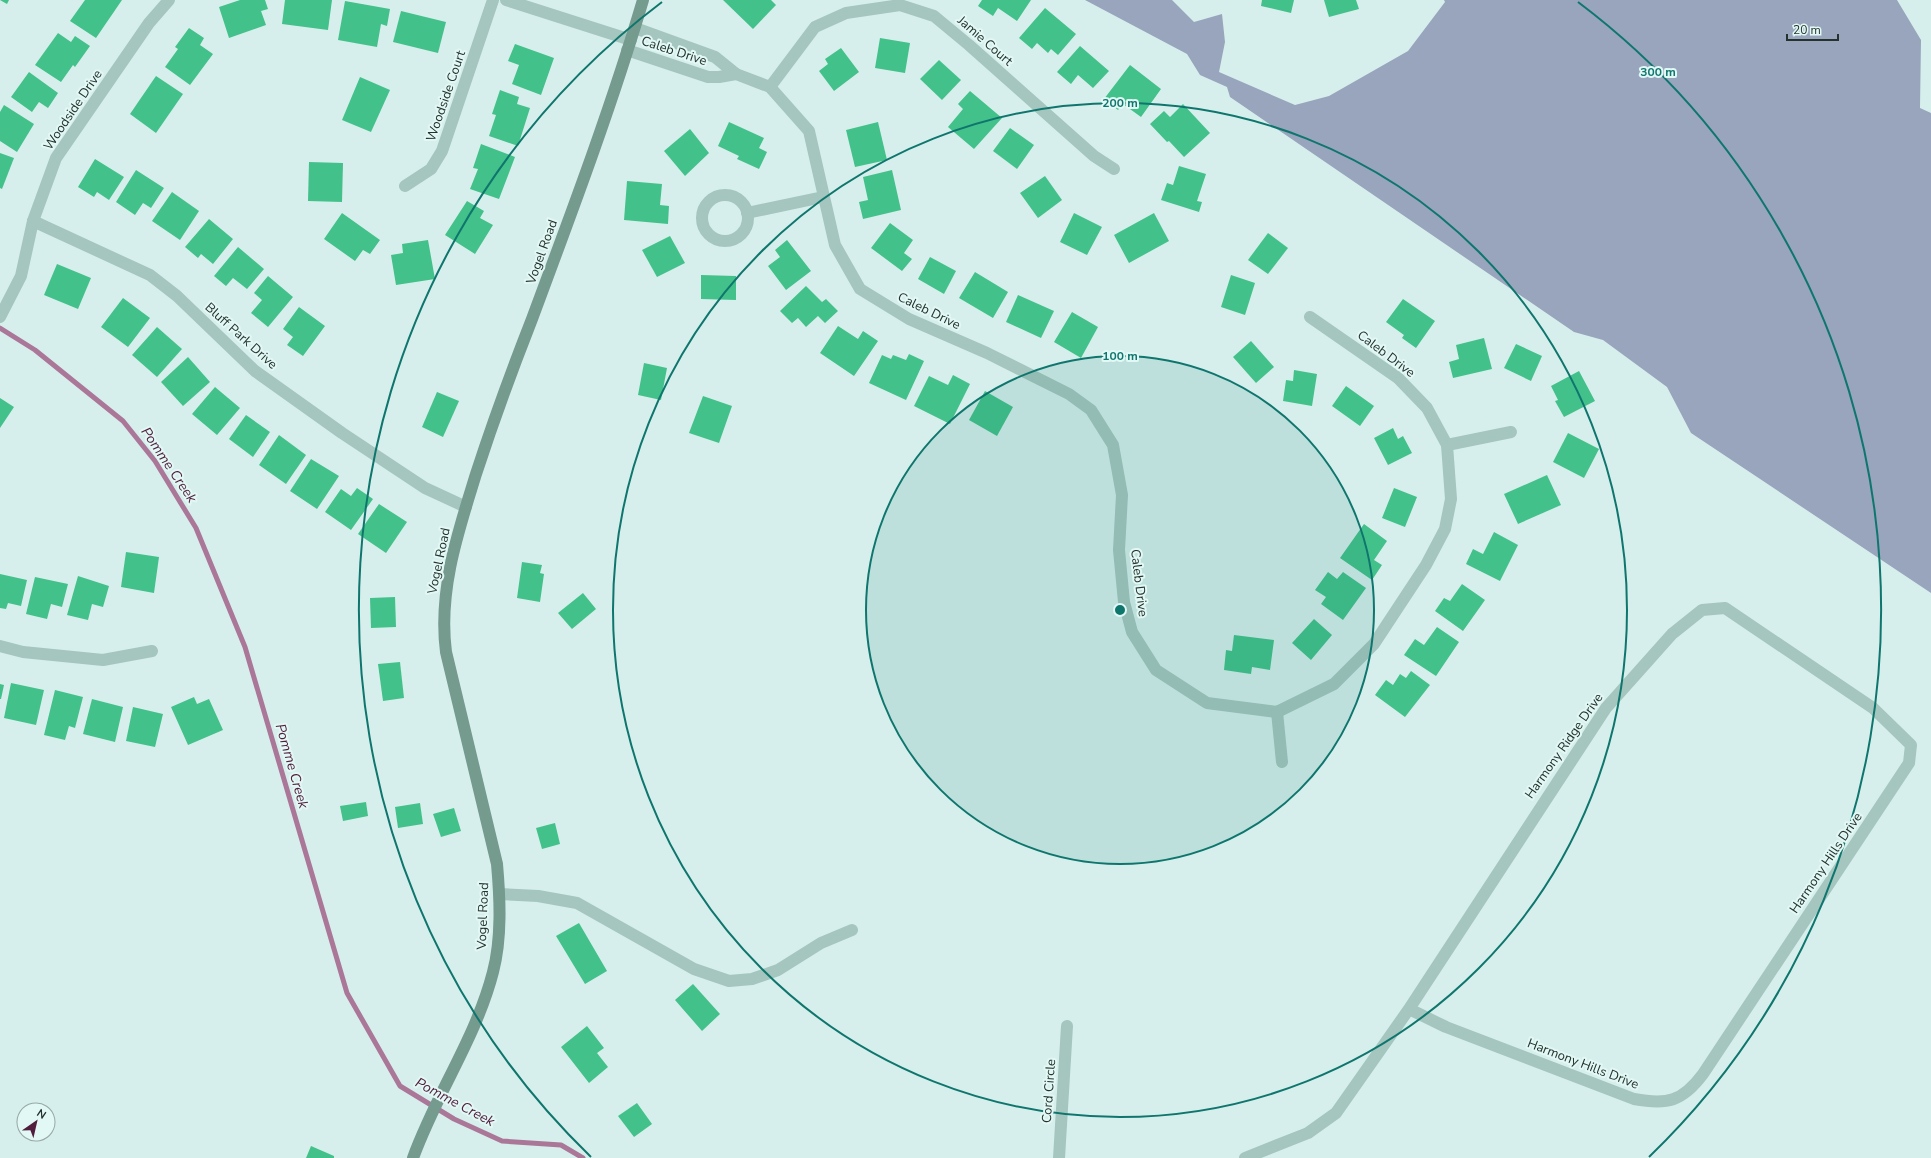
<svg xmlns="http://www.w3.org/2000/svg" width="1931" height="1158" viewBox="0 0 1931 1158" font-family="'Nunito Sans',sans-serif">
  <rect width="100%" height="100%" fill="#d7efec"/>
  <path fill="#98a5bd" d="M1085,0H1172L1194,22L1222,14L1225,42L1219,72L1295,105L1329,96L1408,51L1445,2L1444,0H1897L1921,40L1920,108L1931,113V593L1691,433L1667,387L1603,340L1574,332L1230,97L1227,87L1200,75L1187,54Z"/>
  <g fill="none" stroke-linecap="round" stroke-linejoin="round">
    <path stroke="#ab7798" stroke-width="5" d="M0,328L35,350L123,421L155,461L196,528L245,647L347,993L400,1086L454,1119L502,1141L561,1145L583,1158"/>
  </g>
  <g fill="#43c18a">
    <path d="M0,0H9L7,4Z"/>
    <path d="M85,0H122L96,38L70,21Z"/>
    <path d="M240,0H265L268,9L261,11L266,25L229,38L219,7Z"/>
    <path d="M285,0H332L328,30L282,24Z"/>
    <path d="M723,0H771L776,5L753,29Z"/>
    <path d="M982,0H1031L1017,21L998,8L993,16L978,6Z"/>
    <path d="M1262,0H1294L1291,13L1261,6Z"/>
    <path d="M1324,0H1356L1359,9L1329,17Z"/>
    <path d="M345,1L390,9L387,26L381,24L377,47L338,40Z"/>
    <path d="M1045,8L1076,34L1058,55L1051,49L1048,53L1037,43L1032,49L1019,38Z"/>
    <path d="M401,11L446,22L438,53L393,42Z"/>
    <path d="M189,28L204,38L200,45L213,54L190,85L165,67L178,49L175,47Z"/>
    <path d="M58,33L71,42L75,36L90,46L75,67L73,65L61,82L35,65Z"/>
    <path d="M880,38L910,43L905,73L875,68Z"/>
    <path d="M515,44L554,58L541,95L512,84L519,65L508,61Z"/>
    <path d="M1080,46L1109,71L1093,88L1078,75L1071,84L1057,72Z"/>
    <path d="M841,48L859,72L834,91L819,71L828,64L825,59Z"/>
    <path d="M939,60L961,80L942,100L920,79Z"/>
    <path d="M1130,65L1161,89L1141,117L1123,104L1118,110L1104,99Z"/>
    <path d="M29,72L58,93L48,108L39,102L32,112L11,97Z"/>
    <path d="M156,76L183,94L156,133L130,114Z"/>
    <path d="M360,77L390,90L371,132L342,120Z"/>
    <path d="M500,90L519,97L517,104L530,108L518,146L489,136L496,115L492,114Z"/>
    <path d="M970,91L1002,118L974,149L948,127L963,109L958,104Z"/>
    <path d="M1183,104L1210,133L1184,157L1169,141L1167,142L1150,124L1164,111L1170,117Z"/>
    <path d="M4,105L34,124L17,152L0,141V112Z"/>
    <path d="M729,122L764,138L759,148L767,152L759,169L737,159L739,156L718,146Z"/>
    <path d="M878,122L887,160L855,167L846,130Z"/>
    <path d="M1010,128L1034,145L1017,169L993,151Z"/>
    <path d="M690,129L709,153L685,176L664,151Z"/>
    <path d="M481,144L515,157L499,199L470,189L478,169L473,168Z"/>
    <path d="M0,153L14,158L2,189L0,188Z"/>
    <path d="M95,159L124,177L109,200L97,192L94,197L78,187Z"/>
    <path d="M309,162L343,163L342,202L308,201Z"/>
    <path d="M1179,166L1206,174L1197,201L1202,202L1199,212L1161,200L1167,183L1173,185Z"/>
    <path d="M136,170L164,188L151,208L143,203L135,215L116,202Z"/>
    <path d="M892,170L901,210L863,219L859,202L868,200L863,177Z"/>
    <path d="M1045,176L1062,200L1038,218L1020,193Z"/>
    <path d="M627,181L662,184L660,205L669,206L668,224L624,220Z"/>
    <path d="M172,192L199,211L180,240L152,221Z"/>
    <path d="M467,201L484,211L480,218L493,225L475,254L445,235Z"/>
    <path d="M342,213L380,240L370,254L363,250L355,261L324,239Z"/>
    <path d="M1074,213L1102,227L1087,255L1060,242Z"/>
    <path d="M1154,213L1169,241L1129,263L1114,235Z"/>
    <path d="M209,219L233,239L213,264L201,254L198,258L185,247Z"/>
    <path d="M890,223L913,240L904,253L912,259L902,271L871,248Z"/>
    <path d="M1268,233L1288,248L1268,274L1248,260Z"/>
    <path d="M670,236L685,263L657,277L642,250Z"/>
    <path d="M428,240L435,279L396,285L391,255L403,253L402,244Z"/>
    <path d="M787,240L811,271L786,290L768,266L780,257L775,250Z"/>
    <path d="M238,247L264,269L247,289L233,278L226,286L214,276Z"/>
    <path d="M930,257L956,271L944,294L918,279Z"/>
    <path d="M57,264L91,278L78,309L44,295Z"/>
    <path d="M975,272L1008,292L993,318L959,298Z"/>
    <path d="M701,275L736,276V300L701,299Z"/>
    <path d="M1231,275L1255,283L1245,315L1221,307Z"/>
    <path d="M268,276L293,297L268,327L251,313L262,300L254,293Z"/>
    <path d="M806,286L822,302L826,299L838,311L825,323L818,316L806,327L798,318L792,323L780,311Z"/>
    <path d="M1018,295L1054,311L1041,338L1006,322Z"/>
    <path d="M123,298L150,318L128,347L101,327Z"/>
    <path d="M1403,299L1435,321L1416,348L1402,338L1404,335L1386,322Z"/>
    <path d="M299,307L325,326L303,356L287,345L293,337L283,329Z"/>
    <path d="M1072,312L1098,327L1081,358L1054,342Z"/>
    <path d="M838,326L858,339L863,331L878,341L854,376L820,353Z"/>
    <path d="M157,327L182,349L157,377L132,355Z"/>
    <path d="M1484,338L1492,369L1453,378L1449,362L1459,359L1456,345Z"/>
    <path d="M1251,341L1274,367L1256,383L1233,357Z"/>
    <path d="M1516,344L1542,356L1531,381L1504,368Z"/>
    <path d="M909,354L924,361L906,400L869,383L882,355L891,359L893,355L906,360Z"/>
    <path d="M188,357L210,382L183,406L161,382Z"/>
    <path d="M644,363L667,368L661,400L638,395Z"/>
    <path d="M1294,370L1317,374L1312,406L1283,401L1286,380L1293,381Z"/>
    <path d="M1579,371L1595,401L1564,417L1555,401L1558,400L1551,386Z"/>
    <path d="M953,375L970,384L950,424L914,406L929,376L948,385Z"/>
    <path d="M1346,386L1374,406L1360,426L1332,406Z"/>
    <path d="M215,387L240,408L217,435L192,414Z"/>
    <path d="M985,391L1013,407L997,436L969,420Z"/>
    <path d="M437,392L459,401L443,437L422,427Z"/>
    <path d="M703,396L732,406L719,443L689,433Z"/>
    <path d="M0,398L14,407L0,428Z"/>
    <path d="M246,415L270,432L253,457L229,439Z"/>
    <path d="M1393,428L1398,439L1403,436L1412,453L1388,465L1374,438Z"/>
    <path d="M1568,433L1599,449L1584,478L1553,462Z"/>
    <path d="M279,435L306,455L286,484L259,465Z"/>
    <path d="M311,459L339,476L317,509L290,491Z"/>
    <path d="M1547,475L1561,505L1518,524L1504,494Z"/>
    <path d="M357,488L373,499L351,530L325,512L341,489L351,496Z"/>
    <path d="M1394,488L1417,497L1405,527L1382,518Z"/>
    <path d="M379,504L407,522L386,553L358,534Z"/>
    <path d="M1364,524L1387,541L1374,560L1382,565L1372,580L1340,558Z"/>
    <path d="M1494,532L1518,545L1500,581L1466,564L1473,549L1483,554Z"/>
    <path d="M126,552L159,557L154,593L121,587Z"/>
    <path d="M522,562L542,565L540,573L544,574L540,602L517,598Z"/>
    <path d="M1328,572L1337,579L1343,572L1366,588L1343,620L1321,604L1326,597L1315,590Z"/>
    <path d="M0,574L27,580L21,606L8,603L6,609L0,608Z"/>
    <path d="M78,576L109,586L103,607L92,604L88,620L67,615Z"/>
    <path d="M35,577L68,584L62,607L51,604L47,619L26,614Z"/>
    <path d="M1462,584L1485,600L1463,631L1435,611L1444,598L1450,601Z"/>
    <path d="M583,593L596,609L572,629L558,613Z"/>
    <path d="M395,597L396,627L371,628L370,598Z"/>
    <path d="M1314,619L1332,635L1311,660L1292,643Z"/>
    <path d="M1437,627L1459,642L1436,676L1404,655L1415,639L1424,645Z"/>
    <path d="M1234,635L1274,640L1270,670L1252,667L1251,674L1224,670L1226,650L1232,651Z"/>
    <path d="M400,662L404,698L383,701L378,664Z"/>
    <path d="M1411,671L1430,685L1405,717L1375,695L1386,680L1393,685L1400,674L1406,678Z"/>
    <path d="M11,683L44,690L36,725L4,718Z"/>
    <path d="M0,684L4,685L1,699H0Z"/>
    <path d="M55,690L83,697L75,728L69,726L65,740L44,735Z"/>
    <path d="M194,697L197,704L209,699L223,730L188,745L171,707Z"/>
    <path d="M92,699L123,707L115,742L83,734Z"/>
    <path d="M133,707L163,714L155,747L126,741Z"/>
    <path d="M366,802L368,816L343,821L340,806Z"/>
    <path d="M420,803L423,824L398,828L395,807Z"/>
    <path d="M454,808L461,831L441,837L433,814Z"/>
    <path d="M555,823L560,844L542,849L536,828Z"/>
    <path d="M579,923L607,971L585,984L556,936Z"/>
    <path d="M693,984L720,1014L702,1031L675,1000Z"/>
    <path d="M587,1026L604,1048L597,1053L608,1067L589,1083L561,1047Z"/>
    <path d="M637,1103L652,1124L634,1137L618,1116Z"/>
    <path d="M311,1146L334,1156V1158H306Z"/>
  </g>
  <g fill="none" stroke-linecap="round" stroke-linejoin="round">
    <g stroke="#a4c6bf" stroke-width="12">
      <path d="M506,0L631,40"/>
      <path d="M635,28L715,57L736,74L770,87L809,131L835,245L860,289L909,319L987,353L1069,394L1091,410L1113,445L1122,495L1119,550L1124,602L1132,632L1156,670L1207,703L1277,712L1334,684L1374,644L1426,565L1445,529L1451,499L1447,445L1427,408L1398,378L1310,317"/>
      <path d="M627,50L708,77H719L736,74"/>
      <path d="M770,87L815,27L846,13L900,5L934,16L969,45L1094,156L1114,169"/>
      <path d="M405,186L431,169L442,151L493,0"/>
      <circle cx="725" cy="218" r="23"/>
      <path d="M747,213L823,197"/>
      <path d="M33,221L150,275L177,296L255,371L342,433L425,488L466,507"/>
      <path d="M0,317L21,276L33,221L56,158L149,23L169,0"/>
      <path d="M1447,445L1511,432"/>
      <path d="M0,646L23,652L103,660L152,651"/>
      <path d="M1277,712L1282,762"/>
      <path d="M500,894L538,896L577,903L694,969L729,981L752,979L778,970L821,943L852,930"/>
      <path d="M1059,1158L1067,1026"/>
      <path d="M1245,1158L1308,1133L1336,1113L1409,1009L1446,1027L1634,1099C1667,1105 1682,1102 1703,1074L1909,763L1911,745L1873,708L1725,608L1702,610L1672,634L1606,708L1409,1009"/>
    </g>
    <path stroke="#759a8e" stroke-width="12" d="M413,1158C436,1094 476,1038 493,972C502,938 500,898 497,864L446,652C438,591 458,532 476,474C493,422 512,370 532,319C571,214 611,108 643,0"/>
  </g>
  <circle cx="1120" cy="610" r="254" fill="#0f766e" fill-opacity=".12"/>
  <g fill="none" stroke="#0f766e" stroke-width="2">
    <circle cx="1120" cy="610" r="254"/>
    <circle cx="1120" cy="610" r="507"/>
    <path d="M591 1157A761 761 0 0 1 662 2M1578 2A761 761 0 0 1 1649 1157"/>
  </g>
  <g text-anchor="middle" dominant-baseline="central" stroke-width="4" stroke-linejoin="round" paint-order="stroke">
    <g font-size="13" fill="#25322d" stroke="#e2f8f5">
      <text transform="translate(985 41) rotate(41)">Jamie Court</text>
      <text transform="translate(674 51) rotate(18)">Caleb Drive</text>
      <text transform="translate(446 96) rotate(-71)">Woodside Court</text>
      <text transform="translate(73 110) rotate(-56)">Woodside Drive</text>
      <text transform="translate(542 252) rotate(-70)">Vogel Road</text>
      <text transform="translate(929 311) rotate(26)">Caleb Drive</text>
      <text transform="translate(241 336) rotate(42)">Bluff Park Drive</text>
      <text transform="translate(1386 354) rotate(37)">Caleb Drive</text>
      <text transform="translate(439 561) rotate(-78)">Vogel Road</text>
      <text transform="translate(1139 583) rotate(83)">Caleb Drive</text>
      <text transform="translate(1564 746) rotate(-55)">Harmony Ridge Drive</text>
      <text transform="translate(1826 863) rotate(-56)">Harmony Hills Drive</text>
      <text transform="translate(483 916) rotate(-88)">Vogel Road</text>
      <text transform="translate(1583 1064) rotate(21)">Harmony Hills Drive</text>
      <text transform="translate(1049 1091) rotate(-86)">Cord Circle</text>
    </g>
    <g font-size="14" font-style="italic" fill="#511d3d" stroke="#e2f8f5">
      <text transform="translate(169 465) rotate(56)">Pomme Creek</text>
      <text transform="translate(292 766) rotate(74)">Pomme Creek</text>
      <text transform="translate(455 1102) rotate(28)">Pomme Creek</text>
    </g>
  </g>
  <circle cx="1120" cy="610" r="6" fill="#0f766e" stroke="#e2f8f5" stroke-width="2"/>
  <g font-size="12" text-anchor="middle" font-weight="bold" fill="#0f766e" stroke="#e2f8f5" stroke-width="4" stroke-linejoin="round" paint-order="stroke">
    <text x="1658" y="76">300 m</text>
    <text x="1120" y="107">200 m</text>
    <text x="1120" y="360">100 m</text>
  </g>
  <g transform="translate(36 1122) rotate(34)"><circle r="19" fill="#e2f8f5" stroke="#96a9a5"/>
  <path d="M0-3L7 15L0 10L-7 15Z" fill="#511d3d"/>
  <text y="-6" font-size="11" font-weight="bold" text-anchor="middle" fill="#25322d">N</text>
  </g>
  <path d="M1787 34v6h51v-6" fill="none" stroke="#25322d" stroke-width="2"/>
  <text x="1793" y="34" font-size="12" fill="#25322d" stroke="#e2f8f5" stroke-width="3" paint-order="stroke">20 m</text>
</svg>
